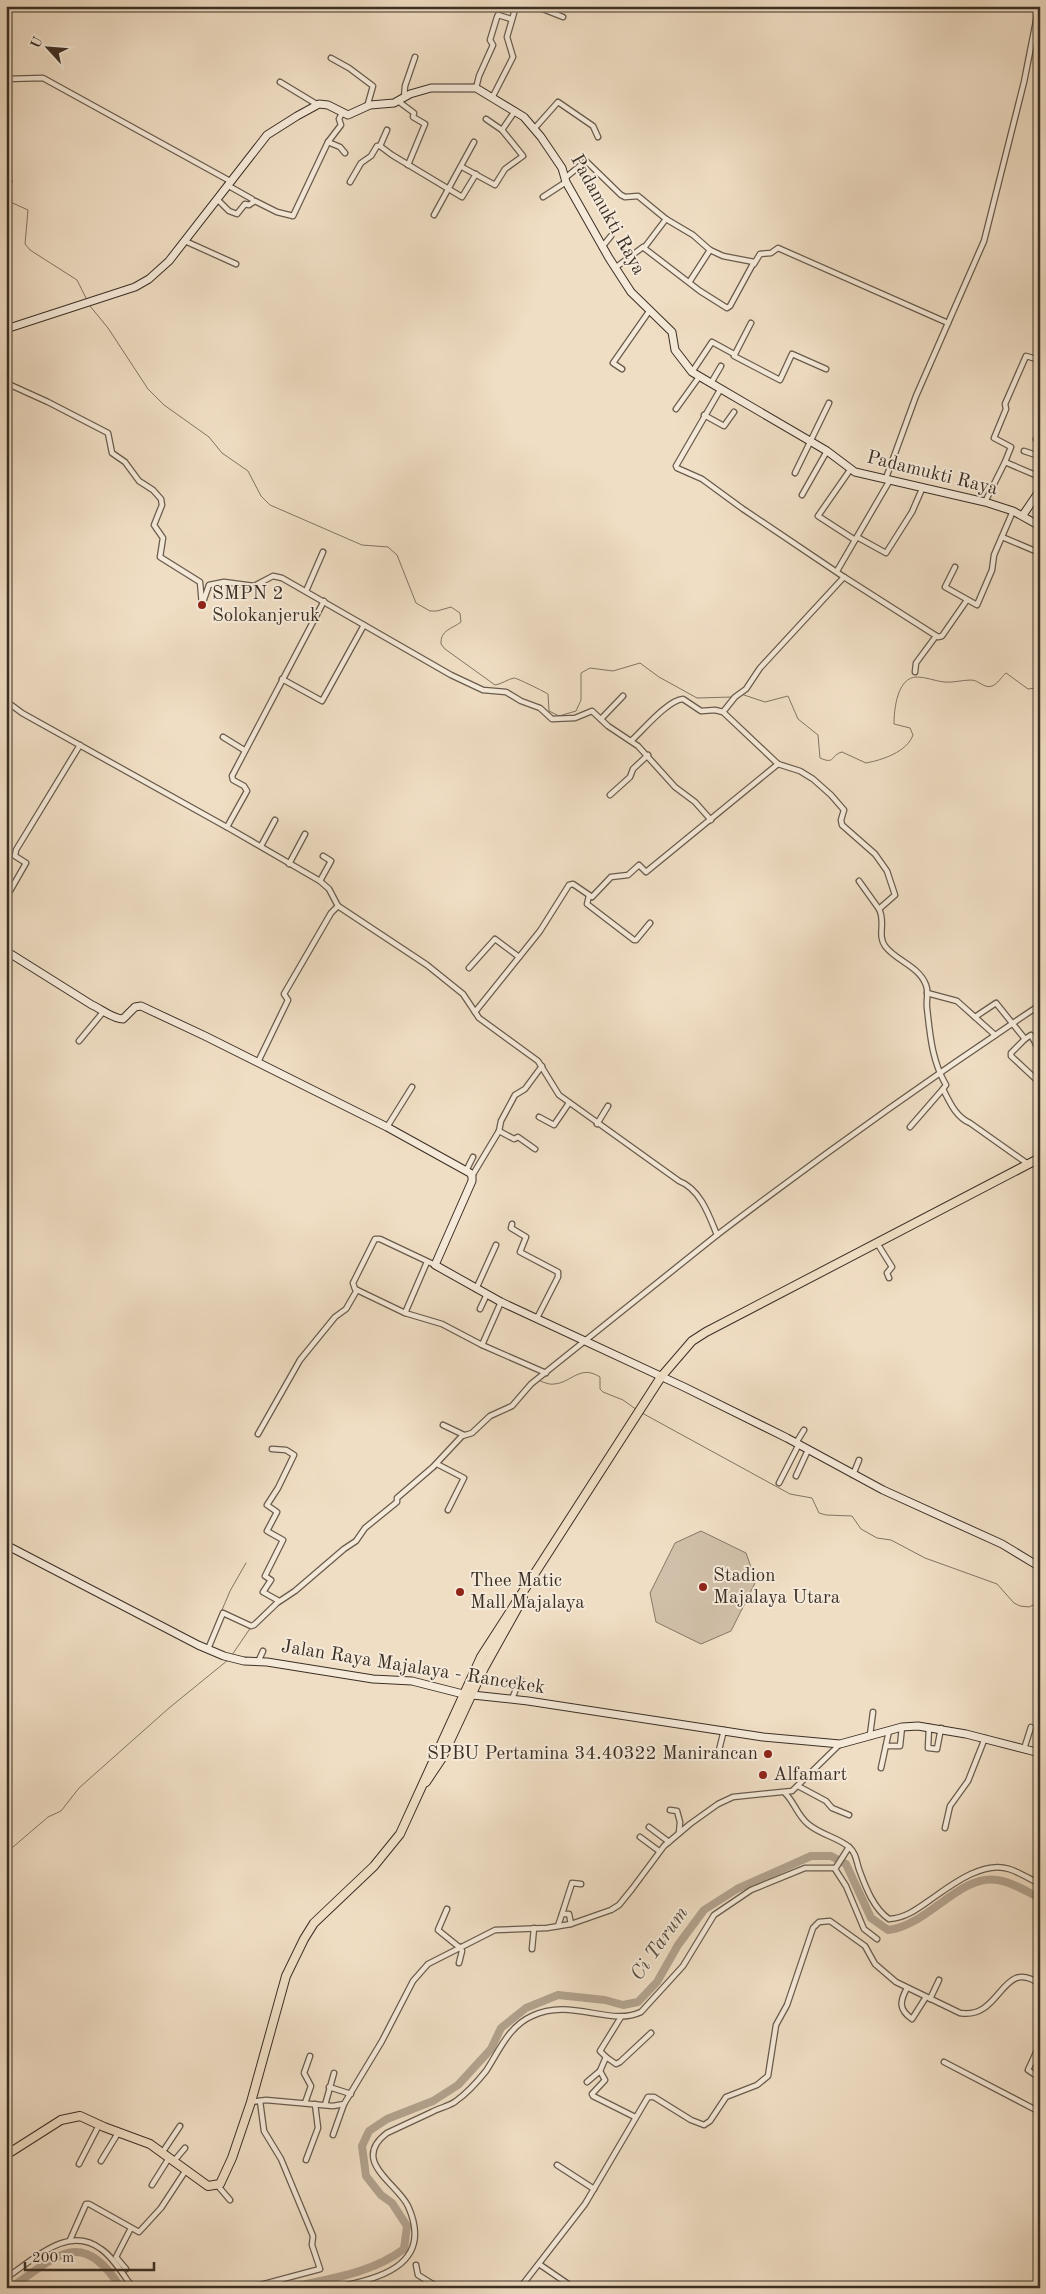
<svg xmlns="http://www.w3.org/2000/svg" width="1046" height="2294" viewBox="0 0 1046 2294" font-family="'Old Standard TT',serif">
  <rect width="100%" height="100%" fill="#f0dec4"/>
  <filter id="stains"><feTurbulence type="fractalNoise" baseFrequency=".004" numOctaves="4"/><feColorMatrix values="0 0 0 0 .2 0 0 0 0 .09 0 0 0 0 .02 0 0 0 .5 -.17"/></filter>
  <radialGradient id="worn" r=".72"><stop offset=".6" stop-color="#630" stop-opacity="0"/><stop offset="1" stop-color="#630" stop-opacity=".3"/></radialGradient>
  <path fill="#d1c0a9" stroke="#867867" d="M701,1531L746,1553L756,1581L731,1631L701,1644L656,1622L650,1593L675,1543Z"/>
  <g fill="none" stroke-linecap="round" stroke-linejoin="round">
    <g stroke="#827464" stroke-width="1">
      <path d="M6,177L13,181L6,191"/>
      <path d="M6,200L28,210L25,244L30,250L77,280L87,300"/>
      <path d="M90,306L108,328L148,389L164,405L209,437L222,453L248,471L261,496L270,505L362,545L388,547L397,555L416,603L430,611H437L451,607L460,613L461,622C452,629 440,630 441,644L445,649L495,685C502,684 508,679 514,678C517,678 545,692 548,694L549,711L559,716L576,711L581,700V673L590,668L613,671L640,663L659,677L697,698L733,697"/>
      <path d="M741,694L765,702L788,696L798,719L818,735L820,758C836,765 830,755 842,752L866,763C882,760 907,752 913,735L910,728L894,724C894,710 897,677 917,677C926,677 935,681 944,682C953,683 962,680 971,680C979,680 984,689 992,686C998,684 1001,677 1006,673L1028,689L1036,688L1040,684"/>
      <path d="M538,1380C543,1382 549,1385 554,1384C571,1383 580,1364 600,1377V1389L603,1392L623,1400L637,1410"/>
      <path d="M642,1413L790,1494L812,1498L819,1513L826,1515L852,1516L861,1529L877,1538L891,1540L925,1558L997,1584L1014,1603L1020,1606L1029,1607L1040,1602"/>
      <path d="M440,1464L445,1457"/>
      <path d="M414,1486L438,1467"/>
      <path d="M227,1613L222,1610L230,1591L246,1563"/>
      <path d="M232,1655L251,1627"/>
      <path d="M6,1853L48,1817L61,1811L79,1788L169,1708L228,1660"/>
    </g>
    <g stroke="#b2a28e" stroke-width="8">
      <path d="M10,2288C58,2256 81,2226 121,2288"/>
      <path d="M287,2288C327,2279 371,2274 404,2249L407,2226L392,2203L381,2195L366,2176L362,2146L369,2131L387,2119L433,2101L458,2085L491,2049L501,2028L526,2008L558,1995L605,2000L623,2005L638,2002L657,1982L678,1945L704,1910L737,1889L811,1856H831L846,1864L871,1918L888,1930C926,1927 961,1873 997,1880C1012,1882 1026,1891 1040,1898"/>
    </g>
    <defs>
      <g id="street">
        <path d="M535,6L563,17"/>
        <path d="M331,58L349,68L373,86L367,107"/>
        <path d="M6,79L43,78L230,181"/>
        <path d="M280,82L318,105"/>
        <path d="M476,88L479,76L493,45L490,40L497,17L498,15L511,19"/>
        <path d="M404,98L405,86L415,57"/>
        <path d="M492,98L513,57L507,37L516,6"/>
        <path d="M398,101L414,113L413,117L425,124L408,165"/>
        <path d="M486,119L502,130"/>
        <path d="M534,129L558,102L593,126L598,137"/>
        <path d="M328,142L340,147L345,153"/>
        <path d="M380,146L387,130"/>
        <path d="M462,167L495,185L505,169L523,156L502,130L515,111"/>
        <path d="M565,178L586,161L621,195L625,197L638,196L666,219L644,248L700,291L727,308L730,306L754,262L723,256L710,250"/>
        <path d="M350,182L361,163L371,156L377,146H380L392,155L462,197L476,174"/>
        <path d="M227,185L252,199"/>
        <path d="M543,197L566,182"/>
        <path d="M217,199L229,211L237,214L245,204L249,205L255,201L277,212L293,216L328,142L341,125L339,119L342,113"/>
        <path d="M434,215L474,142"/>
        <path d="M666,219L693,235L710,250L690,281"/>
        <path d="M185,241L236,264"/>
        <path d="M602,247L611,236"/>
        <path d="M754,264L760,254L771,253L778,248L948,323"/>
        <path d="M615,268L643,247"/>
        <path d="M751,323L734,356L780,380L792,354L826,369"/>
        <path d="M622,369L613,363L650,310"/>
        <path d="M692,372L712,342L734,354"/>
        <path d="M6,383L48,402L108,433L112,453L125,462L139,481L153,490L161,499L162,505L154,525L163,538L160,557L200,582L202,605L209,585L224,582L254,586L273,576L282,578L451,675L483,690L506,692L521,701L540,708L552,719L575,718L592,711L608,726L638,746L675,787L695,802L711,820"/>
        <path d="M711,383L721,366"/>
        <path d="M720,390L676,466L677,468L702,479L743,509L844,577L760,668L746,689L735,697L723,712"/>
        <path d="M676,409L699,377"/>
        <path d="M704,415L724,426L734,412"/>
        <path d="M1036,439L1040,440"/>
        <path d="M1024,451L1036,455L1040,446"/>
        <path d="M1005,462L1011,447L994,438L1006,409L1005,404L1026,356L1040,360"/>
        <path d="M850,470L818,516L855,540"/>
        <path d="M795,473L829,403"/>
        <path d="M886,478L916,396L984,241L1024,82L1039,6"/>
        <path d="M802,495L827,451"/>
        <path d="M985,502L1005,462L1040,477"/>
        <path d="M857,537L886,553L912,512L922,489"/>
        <path d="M1002,537L1040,553"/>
        <path d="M955,567L945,587L977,605L992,570L994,555L1013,511"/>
        <path d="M837,571L890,480"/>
        <path d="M844,577L938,637L942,636L967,600"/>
        <path d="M306,591L323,552"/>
        <path d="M1039,594L1040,590"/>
        <path d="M915,672L916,663L936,636"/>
        <path d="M282,679L322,701L364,625"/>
        <path d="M6,701L22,713L232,830L320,881L329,889L338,906L427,965L463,994L479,1018L538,1061L559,1095L679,1181C700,1189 709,1215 717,1235L531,1384L512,1406L490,1416L472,1433L462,1436L433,1467L397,1498V1502L365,1528L356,1541L344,1549L295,1591L277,1603L254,1625L251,1626L223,1613L208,1649"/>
        <path d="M601,719L623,696"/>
        <path d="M223,737L244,750"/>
        <path d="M632,740C644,729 668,700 683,699L701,711L715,710L723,712L778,764L800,771L813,779L831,795L844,810L841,820L842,825L875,854L887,871L895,895L879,909C886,922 877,935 885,946C896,961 919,966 926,985C929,992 926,1000 927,1008C930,1035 932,1061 946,1085L943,1089C950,1103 956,1117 970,1123L1028,1164"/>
        <path d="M610,795L630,777L633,769L648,755"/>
        <path d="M227,827L247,791L244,786L233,780L232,776L324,601"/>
        <path d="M261,846L275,820"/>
        <path d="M289,864L305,834"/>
        <path d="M320,881L331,861L323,856"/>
        <path d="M859,881L879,909"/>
        <path d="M589,896L587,904L634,940H636L650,923"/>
        <path d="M6,898L26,863L15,856L16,850L80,745"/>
        <path d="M469,968L495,939L519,957"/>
        <path d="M927,993L957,1001L995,1035"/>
        <path d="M475,1012L540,931L569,885L573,884L592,897L611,877L628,875L639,865L646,872L778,764"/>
        <path d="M975,1017L996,1003L1025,1039L1031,1035L1037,1046"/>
        <path d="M1025,1039L1011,1053V1056L1040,1083"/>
        <path d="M79,1041L104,1011"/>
        <path d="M258,1062L288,1000L284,994L331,913L338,906"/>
        <path d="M539,1117L554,1125L569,1103"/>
        <path d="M597,1124L608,1106"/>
        <path d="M387,1127L412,1087"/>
        <path d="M910,1127L943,1089"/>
        <path d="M499,1131L514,1139L518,1137L535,1149"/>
        <path d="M466,1171L473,1157"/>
        <path d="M472,1176L499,1131L501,1121L515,1095L525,1089L542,1066"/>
        <path d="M512,1224L511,1228L526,1237L520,1252L558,1272V1277L537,1318"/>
        <path d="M717,1235C822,1155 930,1078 1040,1005"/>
        <path d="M877,1243L892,1267L887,1273L889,1278"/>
        <path d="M435,1265L380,1239H375L353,1283L355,1289L405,1313L442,1324L482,1345L546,1373"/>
        <path d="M476,1289L496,1245"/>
        <path d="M480,1309L487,1294"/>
        <path d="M405,1313L427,1262"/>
        <path d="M482,1345L501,1302"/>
        <path d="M443,1425L464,1435"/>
        <path d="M258,1434L300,1360L335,1317L346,1309L357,1290"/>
        <path d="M796,1443L804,1430"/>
        <path d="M272,1449L286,1450L294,1455L278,1488L267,1505L277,1512L267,1531L283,1540L265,1576L271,1580L263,1592L279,1601"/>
        <path d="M437,1464L464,1478L448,1510"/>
        <path d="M853,1475L859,1460"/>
        <path d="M796,1476L808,1450"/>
        <path d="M779,1483L799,1444"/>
        <path d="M258,1662L263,1651"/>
        <path d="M512,1699L520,1679"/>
        <path d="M929,1727L928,1748L937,1749L941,1728"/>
        <path d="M870,1735L873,1712"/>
        <path d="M886,1746H900L902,1727"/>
        <path d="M1024,1749L1031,1727"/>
        <path d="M718,1754L724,1730"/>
        <path d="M881,1768L889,1731"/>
        <path d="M798,1786L826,1801L832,1808L849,1815"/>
        <path d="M785,1793C795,1803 797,1815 808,1824C821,1835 837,1837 849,1847"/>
        <path d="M670,1810L677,1811L680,1822L679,1833"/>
        <path d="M649,1827L669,1842"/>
        <path d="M945,1828L950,1806L968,1781L985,1738"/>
        <path d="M640,1837L659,1851"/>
        <path d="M447,1909L438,1930L459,1947"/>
        <path d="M562,1914L572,1883L581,1884"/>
        <path d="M558,1926L562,1914H569L571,1924"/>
        <path d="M877,1939L864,1929L846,1886L835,1869L849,1847C857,1854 856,1862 860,1872C866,1888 874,1909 889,1919C905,1918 916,1910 930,1900C950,1886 983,1860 1009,1869C1019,1872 1030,1879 1040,1884"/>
        <path d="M532,1949L534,1928"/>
        <path d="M459,1963L462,1951L460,1947"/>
        <path d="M907,1988C900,2001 898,2009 912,2019L926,1997"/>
        <path d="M930,1999L939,1980"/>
        <path d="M1040,2044L1028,2070L1040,2078"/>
        <path d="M606,2057L600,2051L621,2017"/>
        <path d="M944,2062L1040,2112"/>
        <path d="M587,2082L600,2071"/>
        <path d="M329,2087L351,2094"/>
        <path d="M251,2102L266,2100L333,2106L344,2104L382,2041L413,1981L428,1964L495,1930L547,1928L571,1924L611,1910L619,1905L632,1889L664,1846L690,1824L718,1804L733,1797L792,1791L840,1744"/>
        <path d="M305,2103L311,2086L304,2073L310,2056"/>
        <path d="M325,2105L334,2073"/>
        <path d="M635,2117L593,2096L592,2094L605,2080L600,2071L606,2057L616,2064L620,2062L651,2033"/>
        <path d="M333,2135L344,2104"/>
        <path d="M162,2153L180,2126"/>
        <path d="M306,2160L318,2128L315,2104"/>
        <path d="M101,2161L118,2133"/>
        <path d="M174,2161L185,2148"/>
        <path d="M79,2164L99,2125"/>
        <path d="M557,2165L594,2189"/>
        <path d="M152,2185L169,2158"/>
        <path d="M218,2186L230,2200"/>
        <path d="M70,2240L86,2204H89L139,2232L161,2208L186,2170"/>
        <path d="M539,2264L574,2288"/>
        <path d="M416,2265L418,2275L439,2288"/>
        <path d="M126,2269L116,2257L131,2228"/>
        <path d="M6,2278C33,2260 68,2224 101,2249C114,2258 123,2275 133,2288"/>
        <path d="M249,2288L320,2269L312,2245L313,2236L281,2159L264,2131L260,2101"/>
        <path d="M331,2288C377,2280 435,2266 408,2206C397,2183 350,2161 387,2133C402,2126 417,2119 432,2112C439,2108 450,2106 456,2101C466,2094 478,2081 486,2071C499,2051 509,2026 532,2016C571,1997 610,2027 641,2012L683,1966L714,1915L751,1890L805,1868H835"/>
        <path d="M520,2288L585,2204L648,2097H654L691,2120L704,2125L710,2121L726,2097L757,2085L768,2076L776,2025L787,2005L813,1928L819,1922L830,1921L865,1946L875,1964L896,1982L960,2013C1002,2020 1001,1956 1040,1984"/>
      </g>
      <g id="secondary">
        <path d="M6,329L135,287L149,279L169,261L267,135L297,116L319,104L328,105L348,115L370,105L394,103L410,94L431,88H476L524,117L541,137L562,168L566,182L609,258L631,292L672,332L675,350L692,372L827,451L855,472L985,502L1013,511L1040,526"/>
        <path d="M1023,515L1040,490"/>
        <path d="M6,951L92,1005C101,1009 113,1019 123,1019L135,1007L141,1006L205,1036L387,1127L470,1173L472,1176V1181L435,1265L501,1302L684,1387L787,1438L883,1490L1002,1544L1040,1567"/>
        <path d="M6,1545L198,1645L224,1656L244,1661L267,1662L373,1679L412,1681L463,1694L528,1701L763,1737L840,1744L902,1727L918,1726L966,1734L1040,1753"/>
      </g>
      <g id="primary">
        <path d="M426,1782L442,1758L484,1668L523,1598"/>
        <path d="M6,2155L61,2120L80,2116L104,2127L150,2144L208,2186L220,2184L232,2158L251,2102L286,1976L304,1939L314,1923L374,1866L400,1834L481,1657L661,1377L692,1341L706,1332L1040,1158"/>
      </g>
    </defs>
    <use href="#street" stroke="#685b4d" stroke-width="7"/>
    <use href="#secondary" stroke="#3b2f25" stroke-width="9"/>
    <use href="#primary" stroke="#3b2f25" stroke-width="10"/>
    <use href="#street" stroke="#f5ead9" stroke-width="4.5"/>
    <use href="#secondary" stroke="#f5ead9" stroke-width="7"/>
    <use href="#primary" stroke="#f0dec4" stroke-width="8"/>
  </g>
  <g fill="#8f2418" stroke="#f5ead9" stroke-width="2">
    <circle cx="202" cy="605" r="5"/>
    <circle cx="703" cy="1587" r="5"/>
    <circle cx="460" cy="1592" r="5"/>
    <circle cx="768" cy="1754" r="5"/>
    <circle cx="763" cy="1775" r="5"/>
  </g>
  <g text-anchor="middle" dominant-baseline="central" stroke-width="4" stroke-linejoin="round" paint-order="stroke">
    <g font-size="19" fill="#3b2f25" stroke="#f5ead9">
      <text transform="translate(607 215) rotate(61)">Padamukti Raya</text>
      <text transform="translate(932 474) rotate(14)">Padamukti Raya</text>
      <text transform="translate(413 1668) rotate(9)">Jalan Raya Majalaya - Rancekek</text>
    </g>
    <g font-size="19" fill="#3b2f25" stroke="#f5ead9" text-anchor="start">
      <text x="212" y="594">SMPN 2<tspan x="212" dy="22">Solokanjeruk</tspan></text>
      <text x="713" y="1576">Stadion<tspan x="713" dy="22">Majalaya Utara</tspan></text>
      <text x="470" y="1581">Thee Matic<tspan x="470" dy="22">Mall Majalaya</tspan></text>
      <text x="758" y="1754" text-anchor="end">SPBU Pertamina 34.40322 Manirancan</text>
      <text x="773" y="1775">Alfamart</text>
    </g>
    <g font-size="20" font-style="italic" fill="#594c3f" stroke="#f5ead9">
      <text transform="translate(660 1944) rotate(-55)">Ci Tarum</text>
    </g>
  </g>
  <rect width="1046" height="2294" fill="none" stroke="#f0dec4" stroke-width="25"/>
  <rect x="8" y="8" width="1031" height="2279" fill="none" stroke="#3b2f25" stroke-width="2.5"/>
  <rect x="12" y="12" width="1021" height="2269" fill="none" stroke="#3b2f25"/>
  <g transform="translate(48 48) rotate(296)" stroke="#f5ead9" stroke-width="4" paint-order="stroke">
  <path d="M0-4L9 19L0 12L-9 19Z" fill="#3b2f25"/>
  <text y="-8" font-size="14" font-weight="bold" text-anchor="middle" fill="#3b2f25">U</text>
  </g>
  <path d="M25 2262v8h129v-8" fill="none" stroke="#3b2f25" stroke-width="2.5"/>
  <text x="32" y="2262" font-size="15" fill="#3b2f25" stroke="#f5ead9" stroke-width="4" paint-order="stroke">200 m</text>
  <rect width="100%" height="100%" filter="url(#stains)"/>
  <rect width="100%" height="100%" fill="url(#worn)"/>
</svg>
